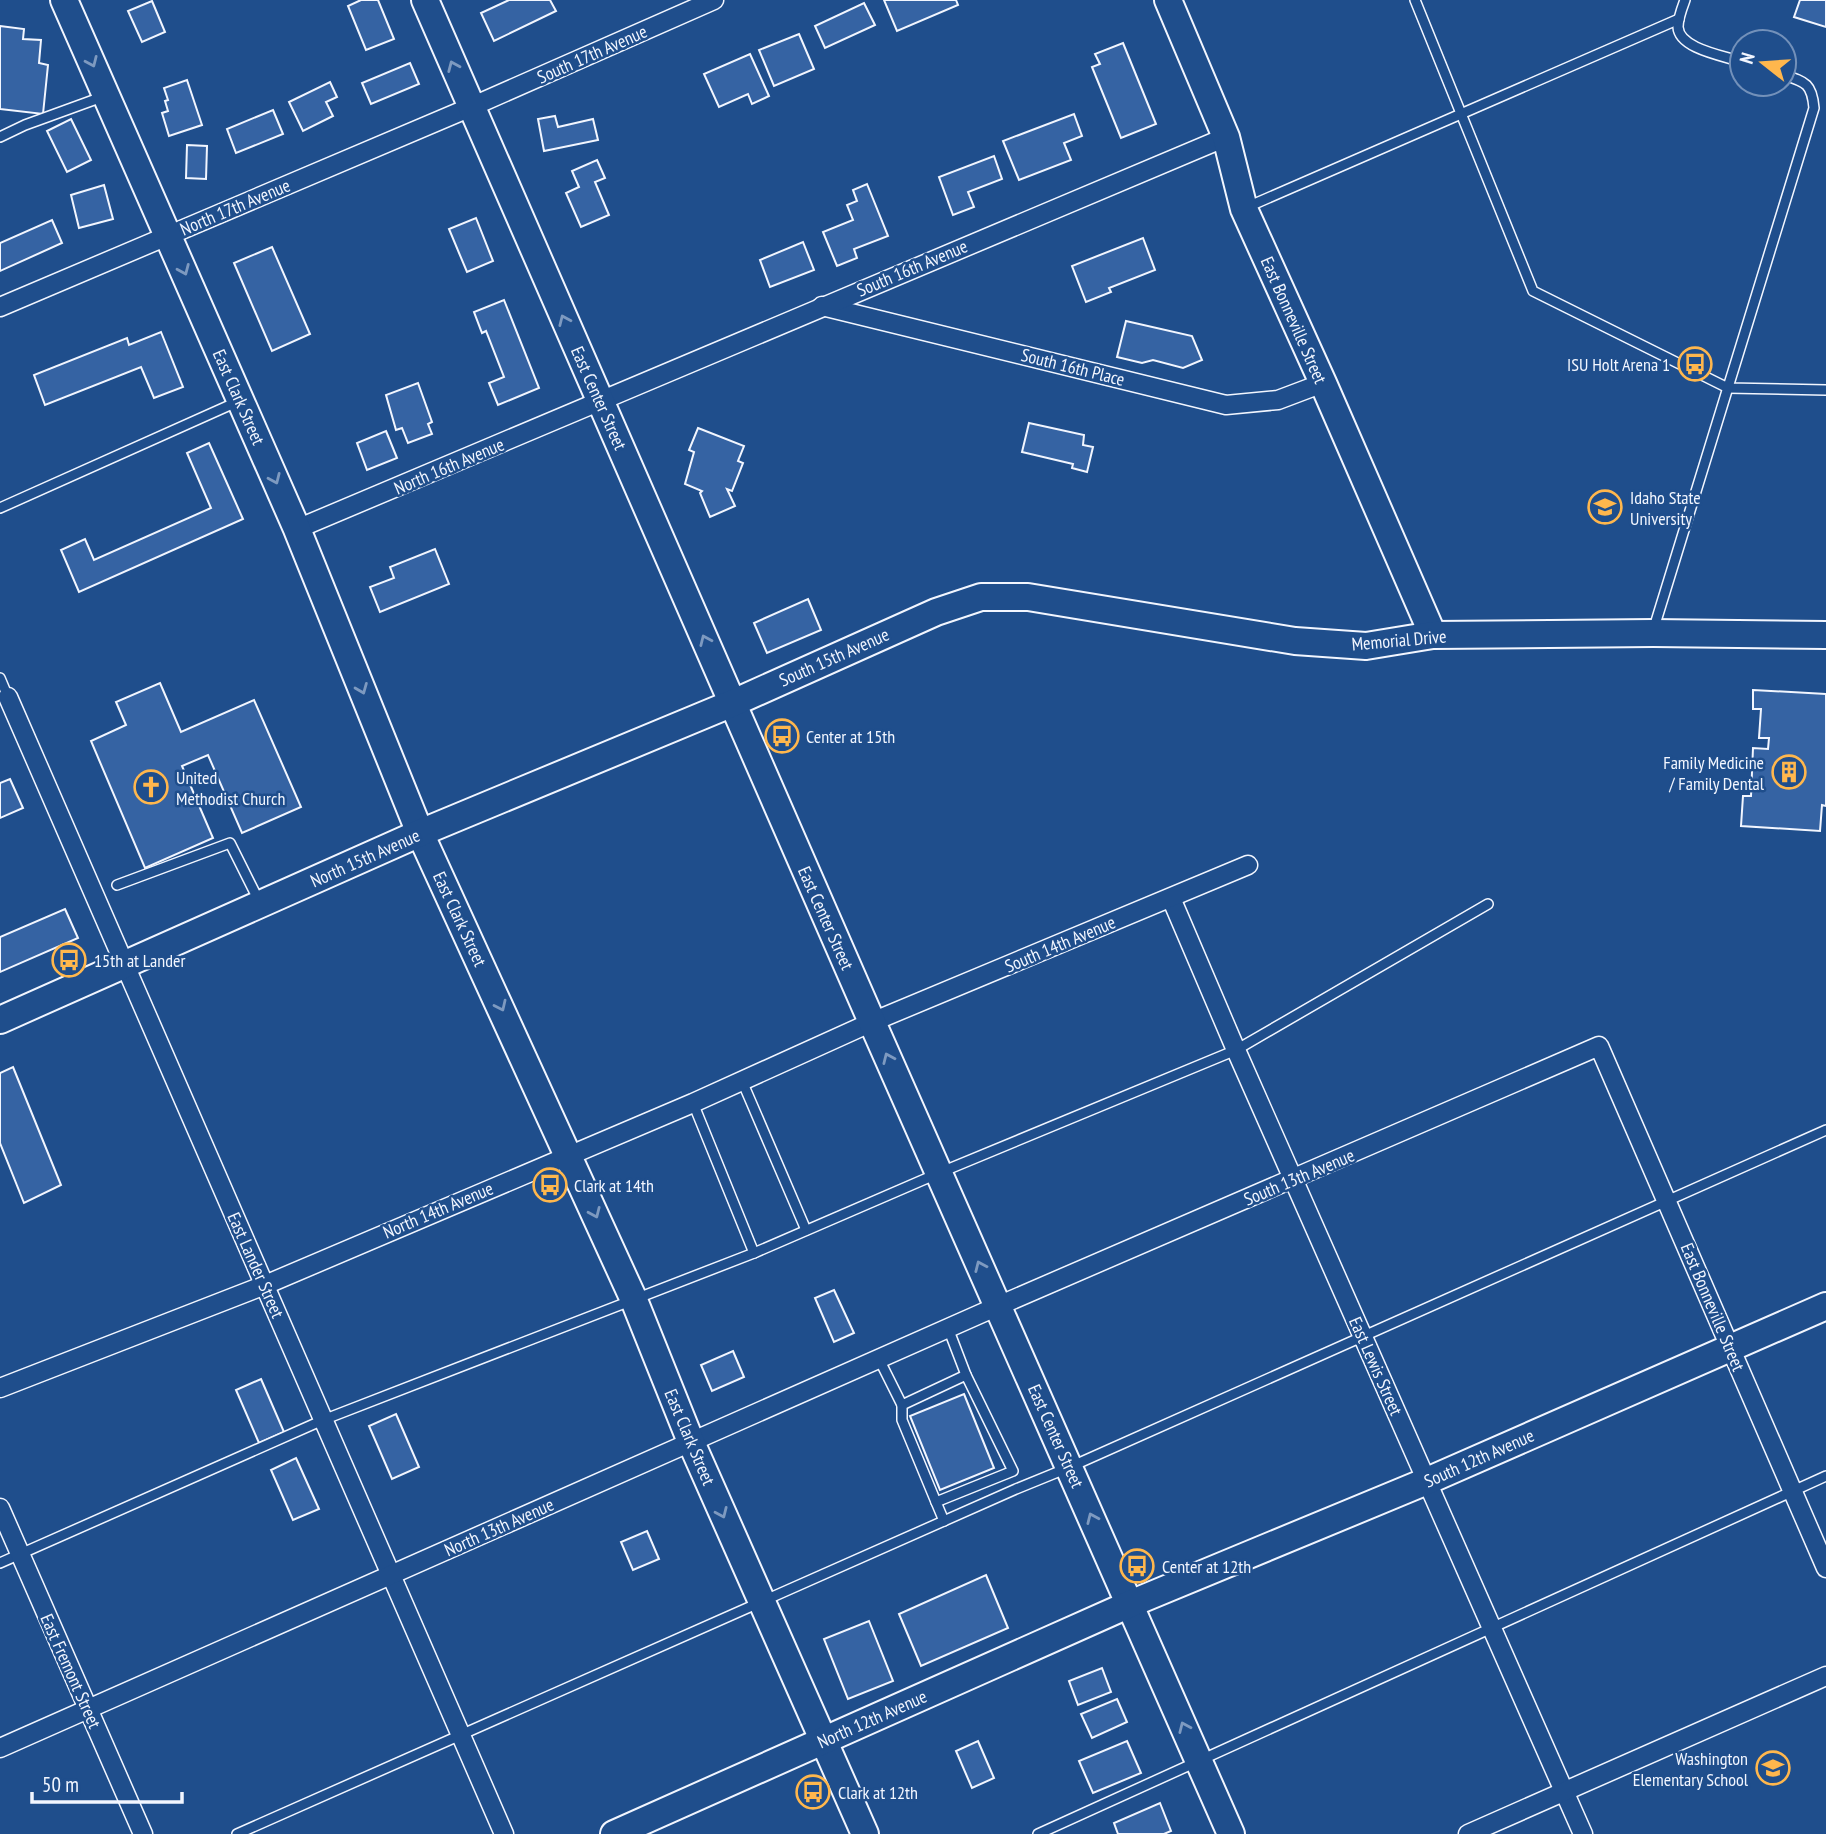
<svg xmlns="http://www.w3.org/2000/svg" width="1826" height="1834" viewBox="0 0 1826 1834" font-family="'PT Sans Narrow',sans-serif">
  <rect width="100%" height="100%" fill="#1f4e8c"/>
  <g fill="#3563a3" stroke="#f2f6ff" stroke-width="2">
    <path d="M361,0H378L394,39L366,50L348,6Z"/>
    <path d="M509,0H550L556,11L494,41L481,13Z"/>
    <path d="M884,0H956L958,5L897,31Z"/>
    <path d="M1800,0H1826V27L1794,17Z"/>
    <path d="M152,1L165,32L142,42L128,11Z"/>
    <path d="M864,3L875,25L825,48L815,26Z"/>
    <path d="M0,26L24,29L23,39L41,40L39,63L48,65L43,114L0,109Z"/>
    <path d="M799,34L814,69L774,86L759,50Z"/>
    <path d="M1123,43L1156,124L1121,138L1092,67L1100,64L1095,54Z"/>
    <path d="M750,54L769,96L752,104L748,94L719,107L704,74Z"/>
    <path d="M410,63L419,84L371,104L362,83Z"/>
    <path d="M187,80L202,125L169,136L162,113L168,111L165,101L168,100L164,88Z"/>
    <path d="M330,82L337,97L326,102L333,116L303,131L289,102Z"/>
    <path d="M273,110L283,134L236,153L227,129Z"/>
    <path d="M1074,114L1082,136L1064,143L1071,160L1019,180L1003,141Z"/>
    <path d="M555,116L558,127L593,119L598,140L544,151L538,119Z"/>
    <path d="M71,119L91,160L67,172L47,131Z"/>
    <path d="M187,145L207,146L206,179L186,178Z"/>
    <path d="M994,156L1002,179L968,192L974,207L953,215L939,177Z"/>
    <path d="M597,160L605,178L595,182L609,215L581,227L566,193L579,187L572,171Z"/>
    <path d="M867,184L888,236L854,249L857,258L837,266L823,232L853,220L847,205L857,201L853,190Z"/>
    <path d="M104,185L113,219L79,228L71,195Z"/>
    <path d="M476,218L493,261L467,272L449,229Z"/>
    <path d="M52,220L62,243L0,271V243Z"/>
    <path d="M1143,238L1155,270L1109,288L1111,292L1086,302L1072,266Z"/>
    <path d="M803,242L814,270L770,287L760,260Z"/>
    <path d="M272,247L310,334L272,351L234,263Z"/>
    <path d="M504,300L539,388L498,405L489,383L504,377L486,331L482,333L474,312Z"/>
    <path d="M1126,321L1192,336L1202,360L1183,368L1153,360L1142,363L1117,357Z"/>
    <path d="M161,332L183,387L154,398L141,367L45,405L34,375L127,338L129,345Z"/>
    <path d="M418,383L432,422L428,424L432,434L408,443L402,428L396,430L386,395Z"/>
    <path d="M1029,423L1084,435L1083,445L1093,447L1087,472L1072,468L1073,464L1022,452Z"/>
    <path d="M698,428L744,446L738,461L743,463L732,491L727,489L735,506L710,517L700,493L702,491L685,484L694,452L689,450Z"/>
    <path d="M386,431L397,458L367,470L357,443Z"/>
    <path d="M209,443L243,519L79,592L61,550L85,539L94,560L211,508L187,453Z"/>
    <path d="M435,549L449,584L380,612L370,587L394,578L390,567Z"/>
    <path d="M808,599L821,630L767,653L754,623Z"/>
    <path d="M160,683L181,732L254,700L301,807L242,833L208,755L182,766L213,838L145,868L91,741L126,725L116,702Z"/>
    <path d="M1753,690L1826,694V806L1822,805L1820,831L1741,826L1743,796H1751L1753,748L1768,749L1769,738H1759L1761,709H1753Z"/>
    <path d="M10,779L23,808L0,818V783Z"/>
    <path d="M65,909L78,938L0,972V937Z"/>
    <path d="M13,1067L61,1185L24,1203L0,1143V1073Z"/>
    <path d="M834,1290L854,1333L834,1342L815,1298Z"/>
    <path d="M733,1351L744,1377L712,1391L701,1365Z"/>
    <path d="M261,1379L284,1432L259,1443L236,1390Z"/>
    <path d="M964,1394L994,1468L940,1490L910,1416Z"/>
    <path d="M396,1414L419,1467L392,1479L369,1426Z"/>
    <path d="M296,1458L319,1509L293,1520L271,1470Z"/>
    <path d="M647,1531L659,1559L633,1570L621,1542Z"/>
    <path d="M986,1575L1008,1628L921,1666L899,1614Z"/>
    <path d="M869,1621L893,1681L848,1699L824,1639Z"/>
    <path d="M1102,1668L1111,1692L1078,1705L1069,1681Z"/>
    <path d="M1117,1699L1127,1722L1092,1738L1081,1714Z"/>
    <path d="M978,1741L994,1778L972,1788L956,1751Z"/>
    <path d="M1127,1741L1141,1773L1093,1793L1079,1761Z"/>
    <path d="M1160,1803L1171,1831L1164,1834H1118L1114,1823Z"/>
  </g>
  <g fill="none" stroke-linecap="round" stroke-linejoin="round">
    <defs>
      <g id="lane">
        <path d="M1415,0L1533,291L1728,388L1826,390"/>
        <path d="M1685,0C1682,8 1678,18 1678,27C1679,49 1725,56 1742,62"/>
        <path d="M0,137L25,125L102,97"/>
        <path d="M1245,208L1679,19"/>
        <path d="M0,508L239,401"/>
        <path d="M1653,631L1814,108C1812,84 1806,82 1784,75"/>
        <path d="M0,678L8,697"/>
        <path d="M117,885L230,843L260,903"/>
        <path d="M742,1081L806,1230"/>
        <path d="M693,1103L754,1253"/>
        <path d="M948,1328L966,1375"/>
        <path d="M879,1359L902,1405L966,1375L1013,1471L936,1502L944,1521"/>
        <path d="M902,1405V1420L936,1502"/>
        <path d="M0,1563L323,1420L754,1253L939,1173L1236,1050L1488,904"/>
        <path d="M237,1834L1016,1489L1070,1467L1826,1130"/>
        <path d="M1038,1834L1826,1476"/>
      </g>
      <g id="street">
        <path d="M822,306L1226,405L1278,400L1323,383"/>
        <path d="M0,307L471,107L714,0"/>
        <path d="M297,529C608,400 916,266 1226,137"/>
        <path d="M8,697L504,1834"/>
        <path d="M1171,898L1236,1050L1583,1834"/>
        <path d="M0,1388L265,1285L693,1103L872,1022L1248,865"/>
        <path d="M0,1508L143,1834"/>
        <path d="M0,1748L998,1306L1599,1046L1826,1568"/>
        <path d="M1468,1834L1826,1676"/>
      </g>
      <g id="secondary">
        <path d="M64,0L297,529L420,833L634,1300L691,1442L865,1834"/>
        <path d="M425,0L872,1022L1231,1834"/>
        <path d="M1168,0L1226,137L1244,209L1323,383L1433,635"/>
        <path d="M0,1020L420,833L733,703L936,612L981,597H1028L1295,641L1366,646L1433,635L1653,633L1826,635"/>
        <path d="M614,1834L1130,1604L1427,1481L1826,1306"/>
      </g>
    </defs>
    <use href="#lane" stroke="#f2f6ff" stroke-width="12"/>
    <use href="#street" stroke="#f2f6ff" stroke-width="21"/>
    <use href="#secondary" stroke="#f2f6ff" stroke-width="30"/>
    <use href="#lane" stroke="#1f4e8c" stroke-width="9"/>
    <use href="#street" stroke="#1f4e8c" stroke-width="18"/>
    <use href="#secondary" stroke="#1f4e8c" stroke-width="26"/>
  </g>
  <defs><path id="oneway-chevron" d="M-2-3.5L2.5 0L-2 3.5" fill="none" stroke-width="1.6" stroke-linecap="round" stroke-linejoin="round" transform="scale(1.75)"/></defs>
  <g stroke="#7e9ac0">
    <use href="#oneway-chevron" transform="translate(92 62) rotate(66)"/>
    <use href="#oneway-chevron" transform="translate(453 66) rotate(-113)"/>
    <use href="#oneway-chevron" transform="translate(184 270) rotate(67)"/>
    <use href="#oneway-chevron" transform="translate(564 320) rotate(-114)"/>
    <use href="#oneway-chevron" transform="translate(275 479) rotate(66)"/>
    <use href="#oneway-chevron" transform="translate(705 640) rotate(-114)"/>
    <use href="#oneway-chevron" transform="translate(362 689) rotate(68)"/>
    <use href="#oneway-chevron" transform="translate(501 1006) rotate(65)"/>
    <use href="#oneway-chevron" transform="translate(888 1058) rotate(-114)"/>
    <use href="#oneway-chevron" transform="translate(595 1213) rotate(66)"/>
    <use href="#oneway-chevron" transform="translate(980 1266) rotate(-114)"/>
    <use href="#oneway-chevron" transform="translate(722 1513) rotate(66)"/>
    <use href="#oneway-chevron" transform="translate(1092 1518) rotate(-114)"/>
    <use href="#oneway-chevron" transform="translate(1184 1727) rotate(-114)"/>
  </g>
  <defs>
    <symbol id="bus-ring" viewBox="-11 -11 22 22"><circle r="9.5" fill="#1f4e8c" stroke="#ffb74d" stroke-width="1.5"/><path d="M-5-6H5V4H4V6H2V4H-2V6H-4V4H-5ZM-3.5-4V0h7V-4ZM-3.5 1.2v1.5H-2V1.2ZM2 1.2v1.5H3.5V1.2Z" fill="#ffb74d"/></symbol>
    <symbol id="university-ring" viewBox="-11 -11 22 22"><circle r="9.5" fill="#1f4e8c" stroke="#ffb74d" stroke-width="1.5"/><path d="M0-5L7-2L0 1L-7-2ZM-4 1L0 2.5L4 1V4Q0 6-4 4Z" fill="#ffb74d"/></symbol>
    <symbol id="building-ring" viewBox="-11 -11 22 22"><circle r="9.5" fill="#1f4e8c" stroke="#ffb74d" stroke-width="1.5"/><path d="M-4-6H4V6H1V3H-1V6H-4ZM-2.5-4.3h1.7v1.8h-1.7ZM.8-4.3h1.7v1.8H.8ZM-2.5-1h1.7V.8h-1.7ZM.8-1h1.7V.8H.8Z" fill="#ffb74d"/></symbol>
    <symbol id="church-ring" viewBox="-11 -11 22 22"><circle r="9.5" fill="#1f4e8c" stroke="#ffb74d" stroke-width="1.5"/><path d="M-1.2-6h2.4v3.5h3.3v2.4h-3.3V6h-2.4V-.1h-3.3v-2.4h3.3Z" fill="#ffb74d"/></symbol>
    <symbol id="school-ring" viewBox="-11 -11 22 22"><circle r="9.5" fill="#1f4e8c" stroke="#ffb74d" stroke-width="1.5"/><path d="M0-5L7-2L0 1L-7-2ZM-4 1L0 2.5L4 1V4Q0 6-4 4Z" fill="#ffb74d"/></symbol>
  </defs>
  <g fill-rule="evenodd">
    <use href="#bus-ring" x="1676" y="345" width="38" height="38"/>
    <use href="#university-ring" x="1586" y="488" width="38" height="38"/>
    <use href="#bus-ring" x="763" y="717" width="38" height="38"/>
    <use href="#building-ring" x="1770" y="753" width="38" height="38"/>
    <use href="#church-ring" x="132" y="768" width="38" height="38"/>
    <use href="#bus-ring" x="50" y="941" width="38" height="38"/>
    <use href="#bus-ring" x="531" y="1166" width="38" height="38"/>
    <use href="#bus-ring" x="1118" y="1547" width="38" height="38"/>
    <use href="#school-ring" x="1754" y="1749" width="38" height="38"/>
    <use href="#bus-ring" x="794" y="1773" width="38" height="38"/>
  </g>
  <g text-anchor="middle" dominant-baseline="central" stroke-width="5" stroke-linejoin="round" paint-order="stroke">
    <g font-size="18" fill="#f2f6ff" stroke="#1f4e8c">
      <text transform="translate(592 54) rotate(-24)">South 17th Avenue</text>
      <text transform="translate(235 207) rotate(-23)">North 17th Avenue</text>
      <text transform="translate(912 268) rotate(-23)">South 16th Avenue</text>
      <text transform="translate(1294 320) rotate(66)">East Bonneville Street</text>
      <text transform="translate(1073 367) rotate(14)">South 16th Place</text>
      <text transform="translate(239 397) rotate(66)">East Clark Street</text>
      <text transform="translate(599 398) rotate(66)">East Center Street</text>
      <text transform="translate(449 466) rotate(-23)">North 16th Avenue</text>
      <text transform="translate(1399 640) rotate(-5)">Memorial Drive</text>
      <text transform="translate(834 657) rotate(-24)">South 15th Avenue</text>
      <text transform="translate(365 858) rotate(-24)">North 15th Avenue</text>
      <text transform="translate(826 918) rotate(66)">East Center Street</text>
      <text transform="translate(460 919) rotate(65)">East Clark Street</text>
      <text transform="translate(1060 944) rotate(-23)">South 14th Avenue</text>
      <text transform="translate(1299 1177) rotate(-23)">South 13th Avenue</text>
      <text transform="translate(438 1210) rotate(-23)">North 14th Avenue</text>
      <text transform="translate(256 1265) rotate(66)">East Lander Street</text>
      <text transform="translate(1713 1307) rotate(67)">East Bonneville Street</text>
      <text transform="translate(1376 1366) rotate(66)">East Lewis Street</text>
      <text transform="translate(1056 1436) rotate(66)">East Center Street</text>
      <text transform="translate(690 1437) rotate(67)">East Clark Street</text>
      <text transform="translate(1479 1458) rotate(-24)">South 12th Avenue</text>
      <text transform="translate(499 1527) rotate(-24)">North 13th Avenue</text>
      <text transform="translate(71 1671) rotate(66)">East Fremont Street</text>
      <text transform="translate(872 1719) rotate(-24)">North 12th Avenue</text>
    </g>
    <g font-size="18" fill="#f2f6ff" stroke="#1f4e8c" text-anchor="start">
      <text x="1670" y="364" text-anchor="end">ISU Holt Arena 1</text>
      <text x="1630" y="497">Idaho State<tspan x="1630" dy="21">University</tspan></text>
      <text x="806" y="736">Center at 15th</text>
      <text x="1764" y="762" text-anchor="end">Family Medicine<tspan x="1764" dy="21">/ Family Dental</tspan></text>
      <text x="176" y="777">United<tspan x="176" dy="21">Methodist Church</tspan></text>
      <text x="94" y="960">15th at Lander</text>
      <text x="574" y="1185">Clark at 14th</text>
      <text x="1162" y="1566">Center at 12th</text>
      <text x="1748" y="1758" text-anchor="end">Washington<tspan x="1748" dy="21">Elementary School</tspan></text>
      <text x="838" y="1792">Clark at 12th</text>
    </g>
  </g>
  <g transform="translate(1763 63) rotate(287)"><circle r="33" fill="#1f4e8c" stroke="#7391ba" stroke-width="2"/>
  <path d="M0-5L12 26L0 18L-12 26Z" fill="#ffb74d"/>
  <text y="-10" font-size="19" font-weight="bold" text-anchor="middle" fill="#f2f6ff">N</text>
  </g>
  <path d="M32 1792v10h150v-10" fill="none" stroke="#f2f6ff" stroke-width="3.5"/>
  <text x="42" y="1792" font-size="21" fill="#f2f6ff" stroke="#1f4e8c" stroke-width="5" paint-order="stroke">50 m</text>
</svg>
